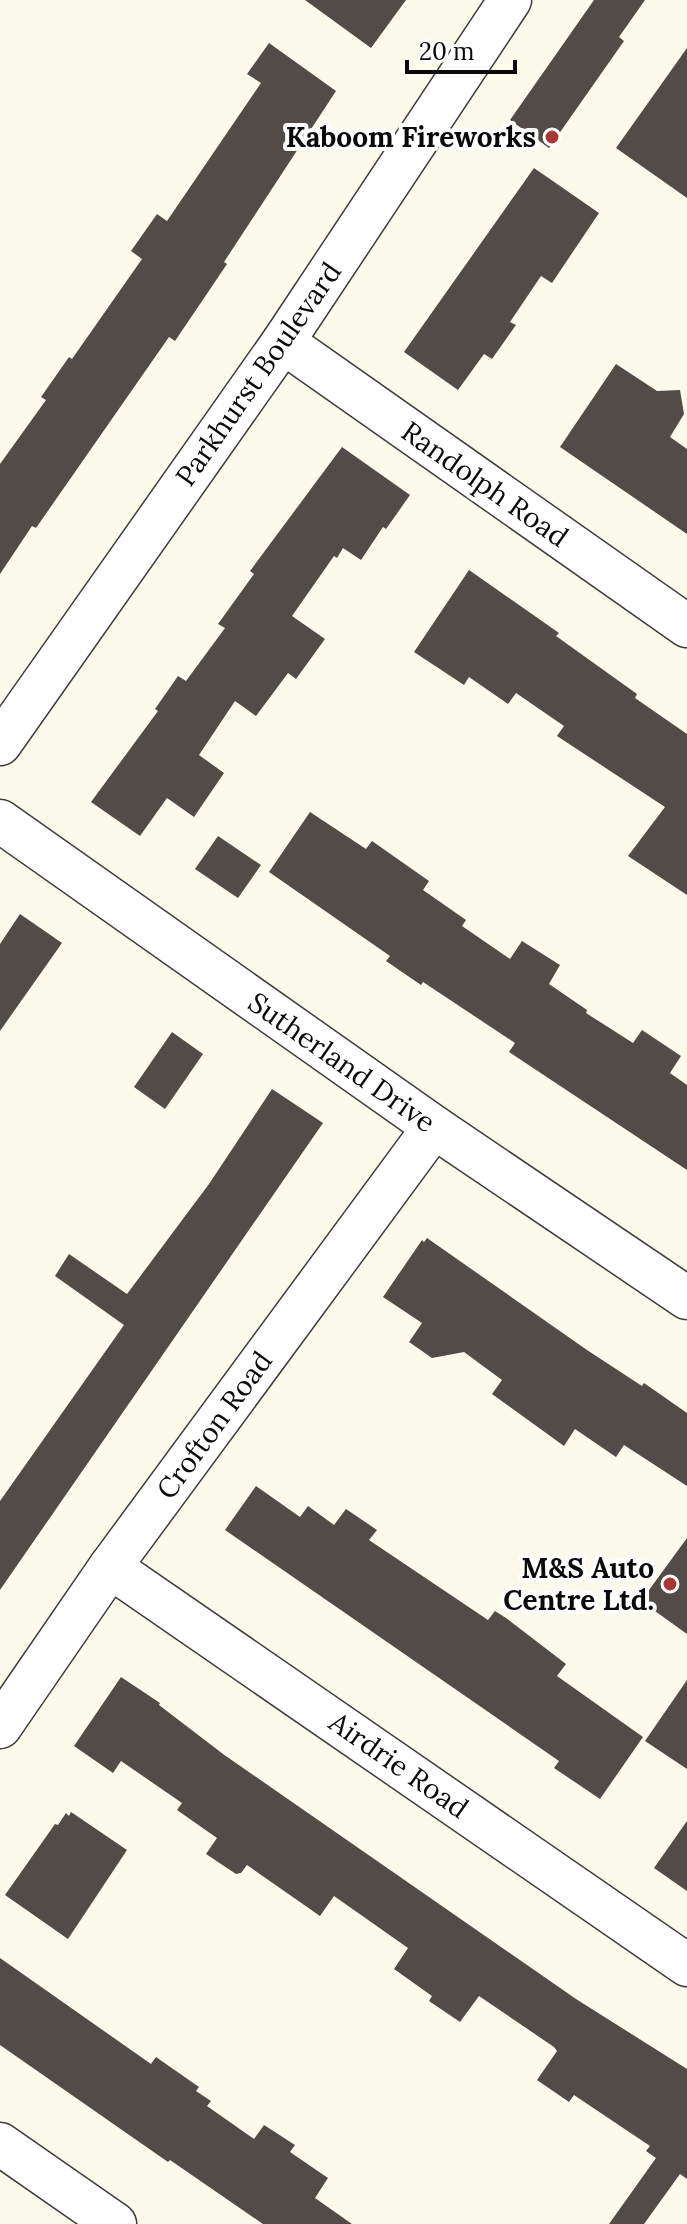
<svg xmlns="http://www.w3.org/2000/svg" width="687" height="2224" viewBox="0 0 687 2224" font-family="Lora,serif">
  <rect width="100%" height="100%" fill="#fcfaeb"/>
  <g fill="#514c48">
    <path d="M305,0H406L371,48Z"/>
    <path d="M594,0H645L619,37L624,41L549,148L510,120Z"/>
    <path d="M269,43L336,91L224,262L227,264L198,307L175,341L169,337L36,528L32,526L0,574V464L46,400L41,397L69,357L72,359L142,259L131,251L157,214L167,221L261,83L247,74Z"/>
    <path d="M687,48V198L616,148Z"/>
    <path d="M534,168L599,213L552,283L541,276L510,322L516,325L492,359L484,354L458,390L404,352Z"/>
    <path d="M616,364L657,391L680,390L684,414L670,437L687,449V534L560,447Z"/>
    <path d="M342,447L410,495L386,529L383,527L361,560L343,548L337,558L334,556L292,616L325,639L296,679L288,673L256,716L235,701L199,755L224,773L194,817L167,798L140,836L91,802L158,711L155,709L178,676L186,681L225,628L218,624L254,574L250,571Z"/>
    <path d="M469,570L559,633L556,636L637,694L635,698L687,734V895L628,856L665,807L557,736L564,726L516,693L508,704L469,677L464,685L414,652Z"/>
    <path d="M310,812L366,849L372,841L429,881L423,890L466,920L462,926L510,959L522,941L560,965L549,984L587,1010L586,1013L633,1043L642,1030L681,1056L670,1073L687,1085V1170L509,1052L515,1043L423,982L421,985L386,961L390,956L269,872Z"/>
    <path d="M218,836L261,865L238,898L195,869Z"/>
    <path d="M20,914L62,943L0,1031V944Z"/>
    <path d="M172,1032L203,1054L165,1109L134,1087Z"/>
    <path d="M272,1089L323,1123L0,1590V1501L124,1325L55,1276L69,1254L127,1294L209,1184Z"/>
    <path d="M427,1238L587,1350L642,1386L644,1383L687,1413V1486L624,1445L616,1457L575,1429L564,1446L492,1394L502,1380L464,1352L432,1358L409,1342L422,1323L383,1297L422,1240L424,1242Z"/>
    <path d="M256,1486L300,1517L308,1506L334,1525L346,1509L377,1530L369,1540L488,1620L495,1611L506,1618L566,1664L557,1676L643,1737L600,1799L554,1768L559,1761L225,1530Z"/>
    <path d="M687,1538V1634L641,1601Z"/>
    <path d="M121,1677L160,1703L159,1705L223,1754L576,1999L687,2069V2179L680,2174L644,2224H609L656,2158L646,2151L650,2146L574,2095L569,2102L537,2080L557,2051L554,2047L479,1996L460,2022L429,2001L432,1996L394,1969L408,1948L334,1896L320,1916L247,1865L241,1873L236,1874L206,1854L217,1838L177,1810L182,1803L121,1761L113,1773L74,1746Z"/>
    <path d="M687,1680V1769L645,1741Z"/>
    <path d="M71,1812L127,1850L68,1939L5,1895L55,1824L58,1825L66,1813L69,1816Z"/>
    <path d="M687,1821V1891L654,1868Z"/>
    <path d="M0,1958L151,2064L156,2057L199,2087L196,2091L211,2101L207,2106L254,2139L264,2125L295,2145L290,2152L328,2178L315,2198L352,2224H263L170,2160L168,2162L0,2045Z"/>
  </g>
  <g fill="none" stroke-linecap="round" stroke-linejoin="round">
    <defs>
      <g id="minor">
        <path d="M283,342L687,626"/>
        <path d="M0,744L283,342L510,0"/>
        <path d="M0,821L434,1127L687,1298"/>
        <path d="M110,1567L687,1965"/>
        <path d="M0,1727L110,1567L434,1127"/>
        <path d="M0,2144L115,2224"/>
      </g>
    </defs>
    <use href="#minor" stroke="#3d3d3d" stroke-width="45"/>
    <use href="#minor" stroke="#fff" stroke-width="42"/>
  </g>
  <g fill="#a63836" stroke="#fff" stroke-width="3">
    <circle cx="552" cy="137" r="8"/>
    <circle cx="670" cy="1584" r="8"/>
  </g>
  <g text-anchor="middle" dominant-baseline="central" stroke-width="8" stroke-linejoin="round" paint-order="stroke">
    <g font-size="28" font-weight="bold" fill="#0a0a0a" stroke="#fff" text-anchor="end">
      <text x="536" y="137">Kaboom Fireworks</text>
      <text x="654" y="1568">M&amp;S Auto<tspan x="654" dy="32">Centre Ltd.</tspan></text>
    </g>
    <g font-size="28" fill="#0a0a0a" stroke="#fff">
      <text transform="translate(258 374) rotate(-55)">Parkhurst Boulevard</text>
      <text transform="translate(485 484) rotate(35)">Randolph Road</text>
      <text transform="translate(342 1062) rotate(35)">Sutherland Drive</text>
      <text transform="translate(214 1425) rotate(-54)">Crofton Road</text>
      <text transform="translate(399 1765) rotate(35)">Airdrie Road</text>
    </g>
  </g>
  <path d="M407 60v12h108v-12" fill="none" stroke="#0a0a0a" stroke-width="4"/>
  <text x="419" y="60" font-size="24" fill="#0a0a0a" stroke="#ffffff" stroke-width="6" paint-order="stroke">20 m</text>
</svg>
